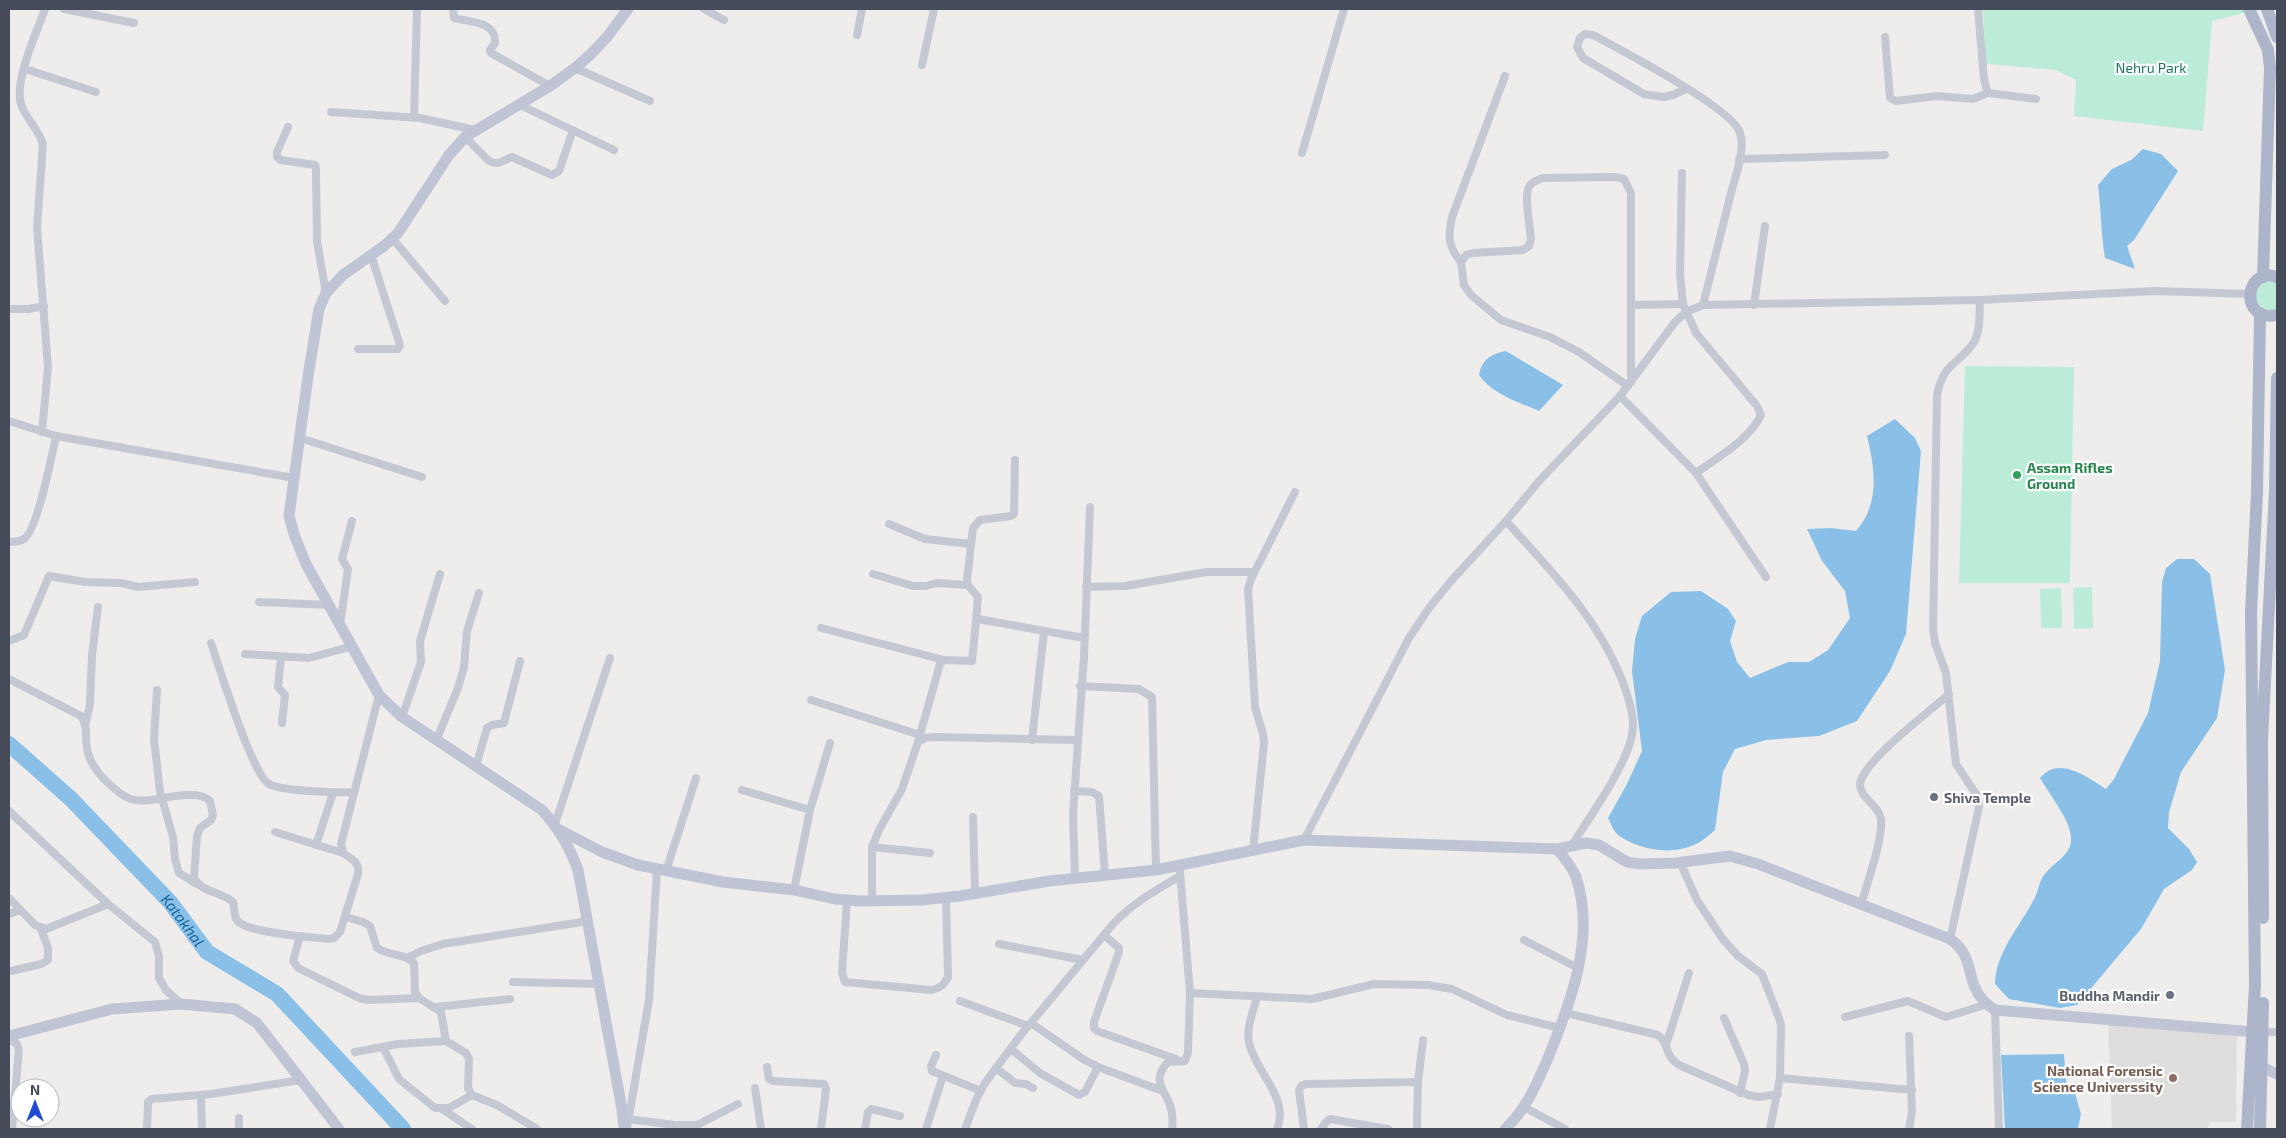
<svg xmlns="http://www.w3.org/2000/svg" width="2286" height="1138" viewBox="0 0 2286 1138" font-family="'Exo 2',sans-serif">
  <rect width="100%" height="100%" fill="#efedec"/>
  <path fill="#e0dedd" d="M2108,1024L2237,1035L2236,1122H2210L2207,1129H2112Z"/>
  <g fill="#bbecd8">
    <path d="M1983,9H2245L2247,12L2212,21L2203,131L2074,116L2076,80L2056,70L1986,64Z"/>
    <path d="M2277,278V312C2260,308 2250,303 2260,284Z"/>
    <path d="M1965,366L2074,367L2070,583H1959Z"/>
    <path d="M2092,587L2093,628L2074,629L2073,588Z"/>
    <path d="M2061,588L2062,628H2041L2040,589Z"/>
  </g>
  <g fill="#8ac0e7">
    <path d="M2143,149L2161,154L2178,171L2134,240L2127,246L2135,269L2105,258C2101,234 2101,210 2098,185L2112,169L2131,160Z"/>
    <path d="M1506,351L1563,385L1539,411C1518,402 1492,394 1479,375C1482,359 1491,354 1506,351Z"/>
    <path d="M1895,419L1915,438L1921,451L1906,634L1890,671L1857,721L1819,736L1766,740L1735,749L1723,772L1715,830C1709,835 1703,841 1696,844C1672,856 1639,850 1618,835C1613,831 1611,823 1608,818L1627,784L1642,751L1632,671L1635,639L1642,616L1671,592L1701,591L1728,609L1736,621L1730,641L1737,662L1750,678L1788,662H1809L1828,650L1850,618L1845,591L1822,561L1807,529L1831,528L1856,531C1880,504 1875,469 1867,436Z"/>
    <path d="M2177,559H2194L2210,574L2225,670L2217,718L2181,772L2169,812L2168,828L2189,849L2197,862L2192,870L2164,889L2141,929L2077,1005L2060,1008L2009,999L1995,984C1996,950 2022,925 2036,895C2039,888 2040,879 2045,874C2054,862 2072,855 2071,838C2071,821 2049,794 2040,778C2059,755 2087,777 2106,789L2114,779L2148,713L2160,661L2162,582L2166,568Z"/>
    <path d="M2064,1054L2067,1092L2075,1093L2081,1114L2078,1129H2005L2001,1055Z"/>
  </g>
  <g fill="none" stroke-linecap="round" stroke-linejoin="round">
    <path stroke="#8ac0e7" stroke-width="16" id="s1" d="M9,744L71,799L170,902L207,952L277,994L403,1129"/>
    <g stroke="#c3c8d3" stroke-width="8">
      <path d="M64,9L134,23"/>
      <path d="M453,9L454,18C468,22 497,21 495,43L490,50L491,53L550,86"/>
      <path d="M704,9L724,20"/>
      <path d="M1978,9L1984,80L1988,93L2036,99"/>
      <path d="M857,35L862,9"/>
      <path d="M1885,37L1890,98L1896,101L1937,96L1973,99L1988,93"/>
      <path d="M922,65L934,9"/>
      <path d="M575,68L650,101"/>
      <path d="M25,69L96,92"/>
      <path d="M1686,89L1673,95L1663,97L1644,94L1583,58L1577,47L1580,38L1585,34L1593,35C1619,49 1734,109 1740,133C1746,152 1734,179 1730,197C1721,233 1712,269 1703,305"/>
      <path d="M518,104L614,150"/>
      <path d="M331,112L420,118L475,130"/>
      <path d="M414,117L417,9"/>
      <path d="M288,127L277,152V157L280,160L315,165L316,169L317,241L326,293"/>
      <path d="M465,137L489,161C499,166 503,160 512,157L552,175L559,171L573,130"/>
      <path d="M1302,153L1344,9"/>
      <path d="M1739,159L1885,155"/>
      <path d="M1682,173L1680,275L1683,304L1696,333L1757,406L1761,415C1749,440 1718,457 1696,473"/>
      <path d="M392,238L445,301"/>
      <path d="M1461,262C1448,247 1448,236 1452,217L1505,76"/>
      <path d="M1632,305L1683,304"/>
      <path d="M1754,305L1765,226"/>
      <path d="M9,309H28L44,306"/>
      <path d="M358,349H398L400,345L371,255"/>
      <path d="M1628,386L1579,352L1550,337L1501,320L1471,295L1464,285L1461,262L1466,255L1473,253L1523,250L1529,246L1531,239C1530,228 1524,195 1529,187C1531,182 1538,180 1543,178L1615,177L1624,179L1631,193V382"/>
      <path d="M1620,396L1696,473L1766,577"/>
      <path d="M9,421L56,436L294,478"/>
      <path d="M42,432L48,367L37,228L43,144C38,129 28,121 22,107C12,84 37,32 45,9"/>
      <path d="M300,438L422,477"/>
      <path d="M1506,521C1553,573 1603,623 1626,691C1631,707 1636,722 1631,739C1623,771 1590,816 1572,845"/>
      <path d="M889,524L925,539L971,544"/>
      <path d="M9,542C14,542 19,542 24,539C37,531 52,455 56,436"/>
      <path d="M873,574L913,586H926L937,583L968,585"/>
      <path d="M1086,587L1125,586L1207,572H1254"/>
      <path d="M259,602L329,605"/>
      <path d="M976,621L978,597L968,585L967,580L973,528L980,520L1011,516L1014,514L1015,460"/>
      <path d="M340,625L348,569L342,559L352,521"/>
      <path d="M821,628L944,660"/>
      <path d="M9,641L24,635L49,576L85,582L121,583L138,587L195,582"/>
      <path d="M211,643C219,666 252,775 269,784C281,791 338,793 354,792"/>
      <path d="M245,654L309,658L353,646"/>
      <path d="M281,658L278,687L285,695L282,723"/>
      <path d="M9,679L81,716C89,727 84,740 88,753C90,761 97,772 104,779C111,786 121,796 131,799C153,806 191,785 210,801L213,815L211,820L200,828L197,836L194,878C202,893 220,891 233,902C235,909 233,919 240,923C254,933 309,937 328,939L334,938L340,932L358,874C360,863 352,859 343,853L341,844L379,695"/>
      <path d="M1080,686L1139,689L1152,697L1156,870"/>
      <path d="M157,690L154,739L160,792L173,837L175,859L179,873L197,884"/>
      <path d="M811,700L920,735"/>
      <path d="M402,717L421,662L420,641L440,574"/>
      <path d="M86,722L90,704L92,655L98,607"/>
      <path d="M1032,740L1044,631"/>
      <path d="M436,741L458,688L464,667L467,631L479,593"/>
      <path d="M918,742L940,664L944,660L972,661L976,621L978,619L1084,638"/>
      <path d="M476,766L487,728L492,725L504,723L520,661"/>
      <path d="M742,790L810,810"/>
      <path d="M1074,791L1092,792L1099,796L1105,874"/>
      <path d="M9,811L108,904L155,942L159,956V978L166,990L181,1004"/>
      <path d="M973,817L975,893"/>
      <path d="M555,824L610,658"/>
      <path d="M275,832L343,853"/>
      <path d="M1304,840L1409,638L1429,608L1451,581L1506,521L1540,480L1620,396L1675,322L1686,312L1703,305L1980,300L2155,291L2250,294"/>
      <path d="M316,845L333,793"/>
      <path d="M872,847L930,853"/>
      <path d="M1253,850L1264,743L1263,734L1255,707L1248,589L1251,579L1295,492"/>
      <path d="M1680,862L1697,900L1722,938L1738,956L1762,974L1779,1018L1781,1025L1780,1078L1770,1129"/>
      <path d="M666,871L696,778"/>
      <path d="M1075,877L1073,814L1084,657L1090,507"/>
      <path d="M794,890L810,810L830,743"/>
      <path d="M9,898L35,925L46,929L108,904"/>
      <path d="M847,900L842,973L845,982L931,990C941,988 944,985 948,977L946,897"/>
      <path d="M872,900V847L879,830L902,789L918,742L925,738L934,737L1077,740"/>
      <path d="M1861,905C1867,883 1883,840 1881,819C1879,805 1855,795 1861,780C1870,756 1929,712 1949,694"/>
      <path d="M9,914L20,910"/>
      <path d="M346,917L363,922L370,926L377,948C389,956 404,953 414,963L415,992L419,998L441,1012L446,1041L466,1053L469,1059L468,1088L472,1095L497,1105L537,1129"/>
      <path d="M1104,935L1119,948V952L1094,1022V1028L1097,1031L1176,1059"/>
      <path d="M300,936L293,961L298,968L359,998L368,1000L419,998"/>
      <path d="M1950,939L1979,807L1978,797L1956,764L1946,673L1935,643L1933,628L1937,395C1944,361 1958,366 1974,342C1981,330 1979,314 1980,300"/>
      <path d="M1524,940L1578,968"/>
      <path d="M999,944L1083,960"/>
      <path d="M409,957L421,951L443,944L588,921"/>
      <path d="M11,971L41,964L48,960V948L41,929"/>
      <path d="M513,982L600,984"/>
      <path d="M1190,993L1312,999L1374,984L1428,985L1452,989L1507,1015L1560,1028"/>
      <path d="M1257,997C1253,1012 1246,1028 1249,1043C1256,1073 1290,1098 1277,1129"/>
      <path d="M960,1001L1028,1026"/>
      <path d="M436,1007L510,999"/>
      <path d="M1995,1010L1999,1129"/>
      <path d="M1566,1013L1658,1035C1670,1044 1663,1054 1679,1065L1748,1095L1759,1097L1778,1094"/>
      <path d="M1845,1017L1908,1001L1946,1017L1988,1004"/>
      <path d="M1724,1018L1744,1064L1745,1071L1740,1093"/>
      <path d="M1031,1023L1083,1059L1098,1067L1160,1090"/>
      <path d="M2263,1032H2277"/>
      <path d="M9,1040L16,1043L19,1049L12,1129"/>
      <path d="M1666,1045L1689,973"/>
      <path d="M383,1047L399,1079L435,1108H449L472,1095"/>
      <path d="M1011,1049L1040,1073L1079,1095L1085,1092L1098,1067"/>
      <path d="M355,1052L398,1044L446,1041"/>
      <path d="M936,1055L931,1066L932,1071L981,1091"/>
      <path d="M767,1067L769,1079L773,1081L824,1084L826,1089L821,1129"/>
      <path d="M996,1068L1015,1083L1026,1084L1033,1088"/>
      <path d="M1780,1078L1912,1090"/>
      <path d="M755,1088L761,1129"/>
      <path d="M201,1095L202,1129"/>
      <path d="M1524,1107L1565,1129"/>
      <path d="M442,1109L472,1129"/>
      <path d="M239,1118V1129"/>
      <path d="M628,1119L675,1125H697L738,1104"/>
      <path d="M627,1128L649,1000L657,869"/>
      <path d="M147,1129L148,1102L152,1099L211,1094L301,1080"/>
      <path d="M865,1129L868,1112L871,1109L900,1116"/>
      <path d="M926,1129L943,1076"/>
      <path d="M965,1129L976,1100L985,1083L1020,1036L1113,924C1133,903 1156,890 1180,876"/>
      <path d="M1172,1129C1173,1121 1173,1113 1170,1105C1164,1089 1151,1080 1168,1062L1185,1061L1188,1053L1190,993L1180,872"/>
      <path d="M1304,1129L1299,1090L1301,1086L1306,1084L1418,1082"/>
      <path d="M1321,1129L1327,1121L1330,1119L1388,1129"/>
      <path d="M1417,1129L1418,1082L1423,1040"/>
      <path d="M1909,1129L1912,1112L1909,1036"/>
    </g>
    <g stroke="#bfc5d5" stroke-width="11">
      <path d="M560,830L602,852L638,865L723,882L794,890L835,899L860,901L921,900L960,896L1049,881L1156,870L1304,840L1557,849L1586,843L1599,845L1627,862L1640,864L1675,863L1730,856L1758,864L1950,939C1976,957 1965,981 1983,1000C1986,1004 1991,1007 1995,1010L2254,1032"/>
      <path d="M9,1036L112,1009L181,1004L235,1009L257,1023L339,1129"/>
      <path d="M2262,1067L2277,1074"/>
      <path d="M624,1129L622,1109L578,870C569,846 559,829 542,810L402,717L379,695L306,564L295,537L289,516L308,376L319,309L326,293L343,275L384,246L398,233L449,155L465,137L550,86L575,68L590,55L607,37L628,9"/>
      <path d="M1505,1129C1526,1110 1537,1083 1548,1058C1571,1002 1596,937 1576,877C1572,867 1564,857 1557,849"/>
    </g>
    <g stroke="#acb5ca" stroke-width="12">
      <path d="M2249,9L2268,50L2270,68L2263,277"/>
      <path d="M2267,9L2277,37"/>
      <path d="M2277,277C2244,266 2239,323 2277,315"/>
      <path d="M2263,918L2262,740L2275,491L2277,378"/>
      <path d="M2247,1129L2255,985L2251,612L2257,493L2260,313"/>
      <path d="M2260,1129L2263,1003"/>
    </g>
  </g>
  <circle fill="#2e9e5b" stroke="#fff" stroke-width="2" cx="2017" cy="475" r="5"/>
  <g fill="#6b7280" stroke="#fff" stroke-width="2">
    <circle cx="1934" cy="797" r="5"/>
    <circle cx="2170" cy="995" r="5"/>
  </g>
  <circle fill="#8d6e63" stroke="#fff" stroke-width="2" cx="2173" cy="1078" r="5"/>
  <g text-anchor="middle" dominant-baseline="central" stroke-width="4.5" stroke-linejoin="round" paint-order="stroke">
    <g font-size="14" fill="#1a765b" stroke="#fff">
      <text x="2151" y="67">Nehru Park</text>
    </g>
    <g font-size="14" font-weight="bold" fill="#27864d" stroke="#fff" text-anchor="start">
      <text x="2027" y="467">Assam Rifles<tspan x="2027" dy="16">Ground</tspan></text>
    </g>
    <g font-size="14" font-weight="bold" fill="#5b616d" stroke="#fff" text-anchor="start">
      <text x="1944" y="797">Shiva Temple</text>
      <text x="2160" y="995" text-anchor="end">Buddha Mandir</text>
    </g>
    <g font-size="14" font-weight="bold" fill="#785e54" stroke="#fff" text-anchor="end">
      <text x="2163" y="1070">National Forensic<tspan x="2163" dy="16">Science Universsity</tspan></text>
    </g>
    <g font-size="15" font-style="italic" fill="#12649f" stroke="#fff">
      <text stroke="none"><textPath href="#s1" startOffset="248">Katakhal</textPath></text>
    </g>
  </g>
  <rect width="2286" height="1138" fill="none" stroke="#454b58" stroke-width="20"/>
  <g transform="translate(35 1103)"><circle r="24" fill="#ffffff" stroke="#b5b7bc"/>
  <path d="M0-4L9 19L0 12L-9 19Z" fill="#2049d5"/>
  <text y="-8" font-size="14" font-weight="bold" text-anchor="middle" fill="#454b58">N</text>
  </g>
</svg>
